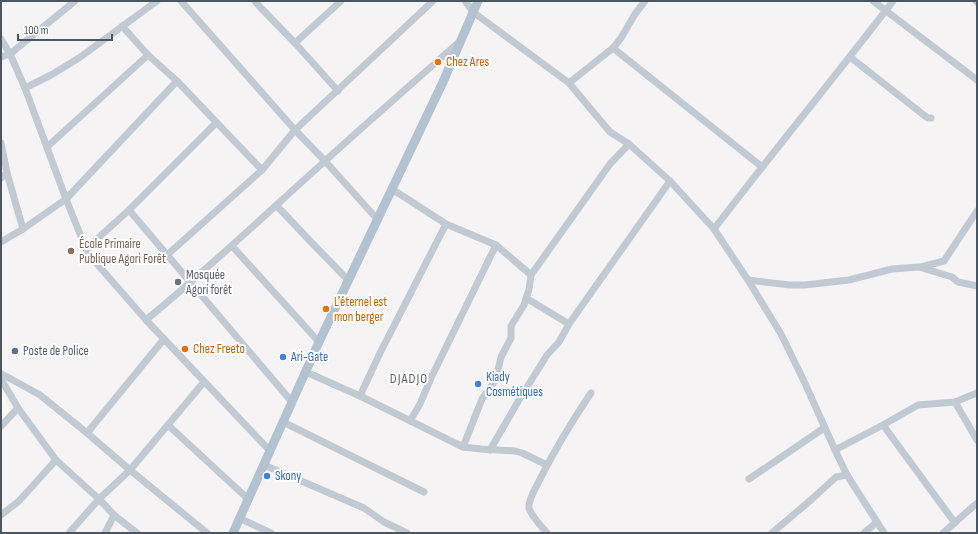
<svg xmlns="http://www.w3.org/2000/svg" width="978" height="534" viewBox="0 0 978 534" font-family="'Sofia Sans Condensed',sans-serif">
  <rect width="100%" height="100%" fill="#f5f3f3"/>
  <path fill="#fdf9ef" d="M1,392L10,411L1,423Z"/>
  <g fill="none" stroke-linecap="round" stroke-linejoin="round">
    <g stroke="#c1cad2" stroke-width="7">
      <path d="M181,1L295,130L325,161L378,220"/>
      <path d="M255,1L260,7L295,43L338,91"/>
      <path d="M465,1L473,12L569,83L610,132L629,144L670,181L714,229L748,280L781,334L803,379L835,450L847,475L884,533"/>
      <path d="M873,1L977,80"/>
      <path d="M976,1L977,2"/>
      <path d="M122,26L148,55L177,81L262,170"/>
      <path d="M1,39L10,54L25,88L66,199L86,249L91,257L146,320L270,451"/>
      <path d="M295,43L341,1"/>
      <path d="M613,48L762,167"/>
      <path d="M1,57L10,54L75,1"/>
      <path d="M850,57L925,116L928,118H931"/>
      <path d="M569,83L613,48L621,38L635,14L645,1"/>
      <path d="M25,88L51,75L79,58L157,1"/>
      <path d="M1,143L7,173L23,229"/>
      <path d="M47,147L148,55"/>
      <path d="M1,178L7,173"/>
      <path d="M392,189L446,224L496,245L531,275"/>
      <path d="M277,206L311,242L349,281"/>
      <path d="M129,210L292,402"/>
      <path d="M714,229C773,152 834,78 893,1"/>
      <path d="M1,242L23,229L66,199L177,81"/>
      <path d="M232,246L319,342"/>
      <path d="M86,249L129,210L216,123"/>
      <path d="M167,255L262,170L295,130L433,1"/>
      <path d="M921,267L944,261L977,211"/>
      <path d="M748,280L790,285H805L849,280L892,269L919,267L952,277L958,282L977,286"/>
      <path d="M526,298L569,324"/>
      <path d="M146,320C208,269 266,214 325,161C369,121 414,82 459,42"/>
      <path d="M306,372L360,396L463,447L481,449L515,451L522,453L547,465"/>
      <path d="M1,374L11,379L40,395L87,433L130,470L207,533"/>
      <path d="M1,379L18,408L56,460L99,499L114,515L137,533"/>
      <path d="M360,396L380,353L446,224"/>
      <path d="M955,402L977,440"/>
      <path d="M410,421L420,404L431,378L496,245"/>
      <path d="M283,422L424,492"/>
      <path d="M168,425L248,499"/>
      <path d="M883,425L955,523"/>
      <path d="M1,426L18,408"/>
      <path d="M87,433L164,339"/>
      <path d="M463,447L482,399L496,379L501,357L511,338V326L524,305L529,289L531,275L610,164L629,144"/>
      <path d="M490,450L519,400L547,355L559,342L569,324L670,181"/>
      <path d="M835,450L883,425L918,405L955,402L977,393"/>
      <path d="M264,465L364,508L384,522L407,533"/>
      <path d="M749,479L824,428"/>
      <path d="M1,515L19,501L56,460"/>
      <path d="M239,518L271,533"/>
      <path d="M69,533L99,499L130,470L204,382"/>
      <path d="M105,533L114,515"/>
      <path d="M547,533C542,527 531,516 529,508C528,500 535,490 538,483C554,451 572,421 591,393"/>
      <path d="M772,533L812,499L836,477L847,475"/>
      <path d="M864,533L877,522"/>
      <path d="M943,533L977,503"/>
    </g>
    <path stroke="#b3c2d1" stroke-width="9" d="M233,533L319,342L443,82L478,1"/>
  </g>
  <g fill="#e8710a" stroke="#fff" stroke-width="1.5">
    <circle cx="438" cy="62" r="4"/>
    <circle cx="326" cy="309" r="4"/>
    <circle cx="185" cy="349" r="4"/>
  </g>
  <circle fill="#8d6e63" stroke="#fff" stroke-width="1.5" cx="71" cy="251" r="4"/>
  <circle fill="#6b7280" stroke="#fff" stroke-width="1.5" cx="178" cy="282" r="4"/>
  <circle fill="#5c6f8a" stroke="#fff" stroke-width="1.5" cx="15" cy="351" r="4"/>
  <g fill="#3f7fe0" stroke="#fff" stroke-width="1.5">
    <circle cx="283" cy="357" r="4"/>
    <circle cx="478" cy="384" r="4"/>
    <circle cx="267" cy="476" r="4"/>
  </g>
  <g text-anchor="middle" dominant-baseline="central" stroke-width="4" stroke-linejoin="round" paint-order="stroke">
    <g font-size="13" fill="#c56008" stroke="#fff" text-anchor="start">
      <text x="446" y="62">Chez Ares</text>
      <text x="334" y="302">L'éternel est<tspan x="334" dy="15">mon berger</tspan></text>
      <text x="193" y="349">Chez Freeto</text>
    </g>
    <g font-size="13" fill="#785e54" stroke="#fff" text-anchor="start">
      <text x="79" y="244">École Primaire<tspan x="79" dy="15">Publique Agori Forêt</tspan></text>
    </g>
    <g font-size="13" fill="#5b616d" stroke="#fff" text-anchor="start">
      <text x="186" y="275">Mosquée<tspan x="186" dy="15">Agori forêt</tspan></text>
    </g>
    <g font-size="13" fill="#4e5e75" stroke="#fff" text-anchor="start">
      <text x="23" y="351">Poste de Police</text>
    </g>
    <g font-size="13" fill="#366cbe" stroke="#fff" text-anchor="start">
      <text x="291" y="357">Ari-Gate</text>
      <text x="486" y="377">Kiady<tspan x="486" dy="15">Cosmétiques</tspan></text>
      <text x="275" y="476">Skony</text>
    </g>
    <g font-size="14" letter-spacing="1" fill="#5f6368" stroke="#fff">
      <text x="409" y="378">DJADJO</text>
    </g>
  </g>
  <rect width="978" height="534" fill="none" stroke="#4a5661" stroke-width="4"/>
  <path d="M18 34v6h94v-6" fill="none" stroke="#4a5661" stroke-width="2"/>
  <text x="24" y="34" font-size="12" fill="#4a5661" stroke="#ffffff" stroke-width="3" paint-order="stroke">100 m</text>
</svg>
